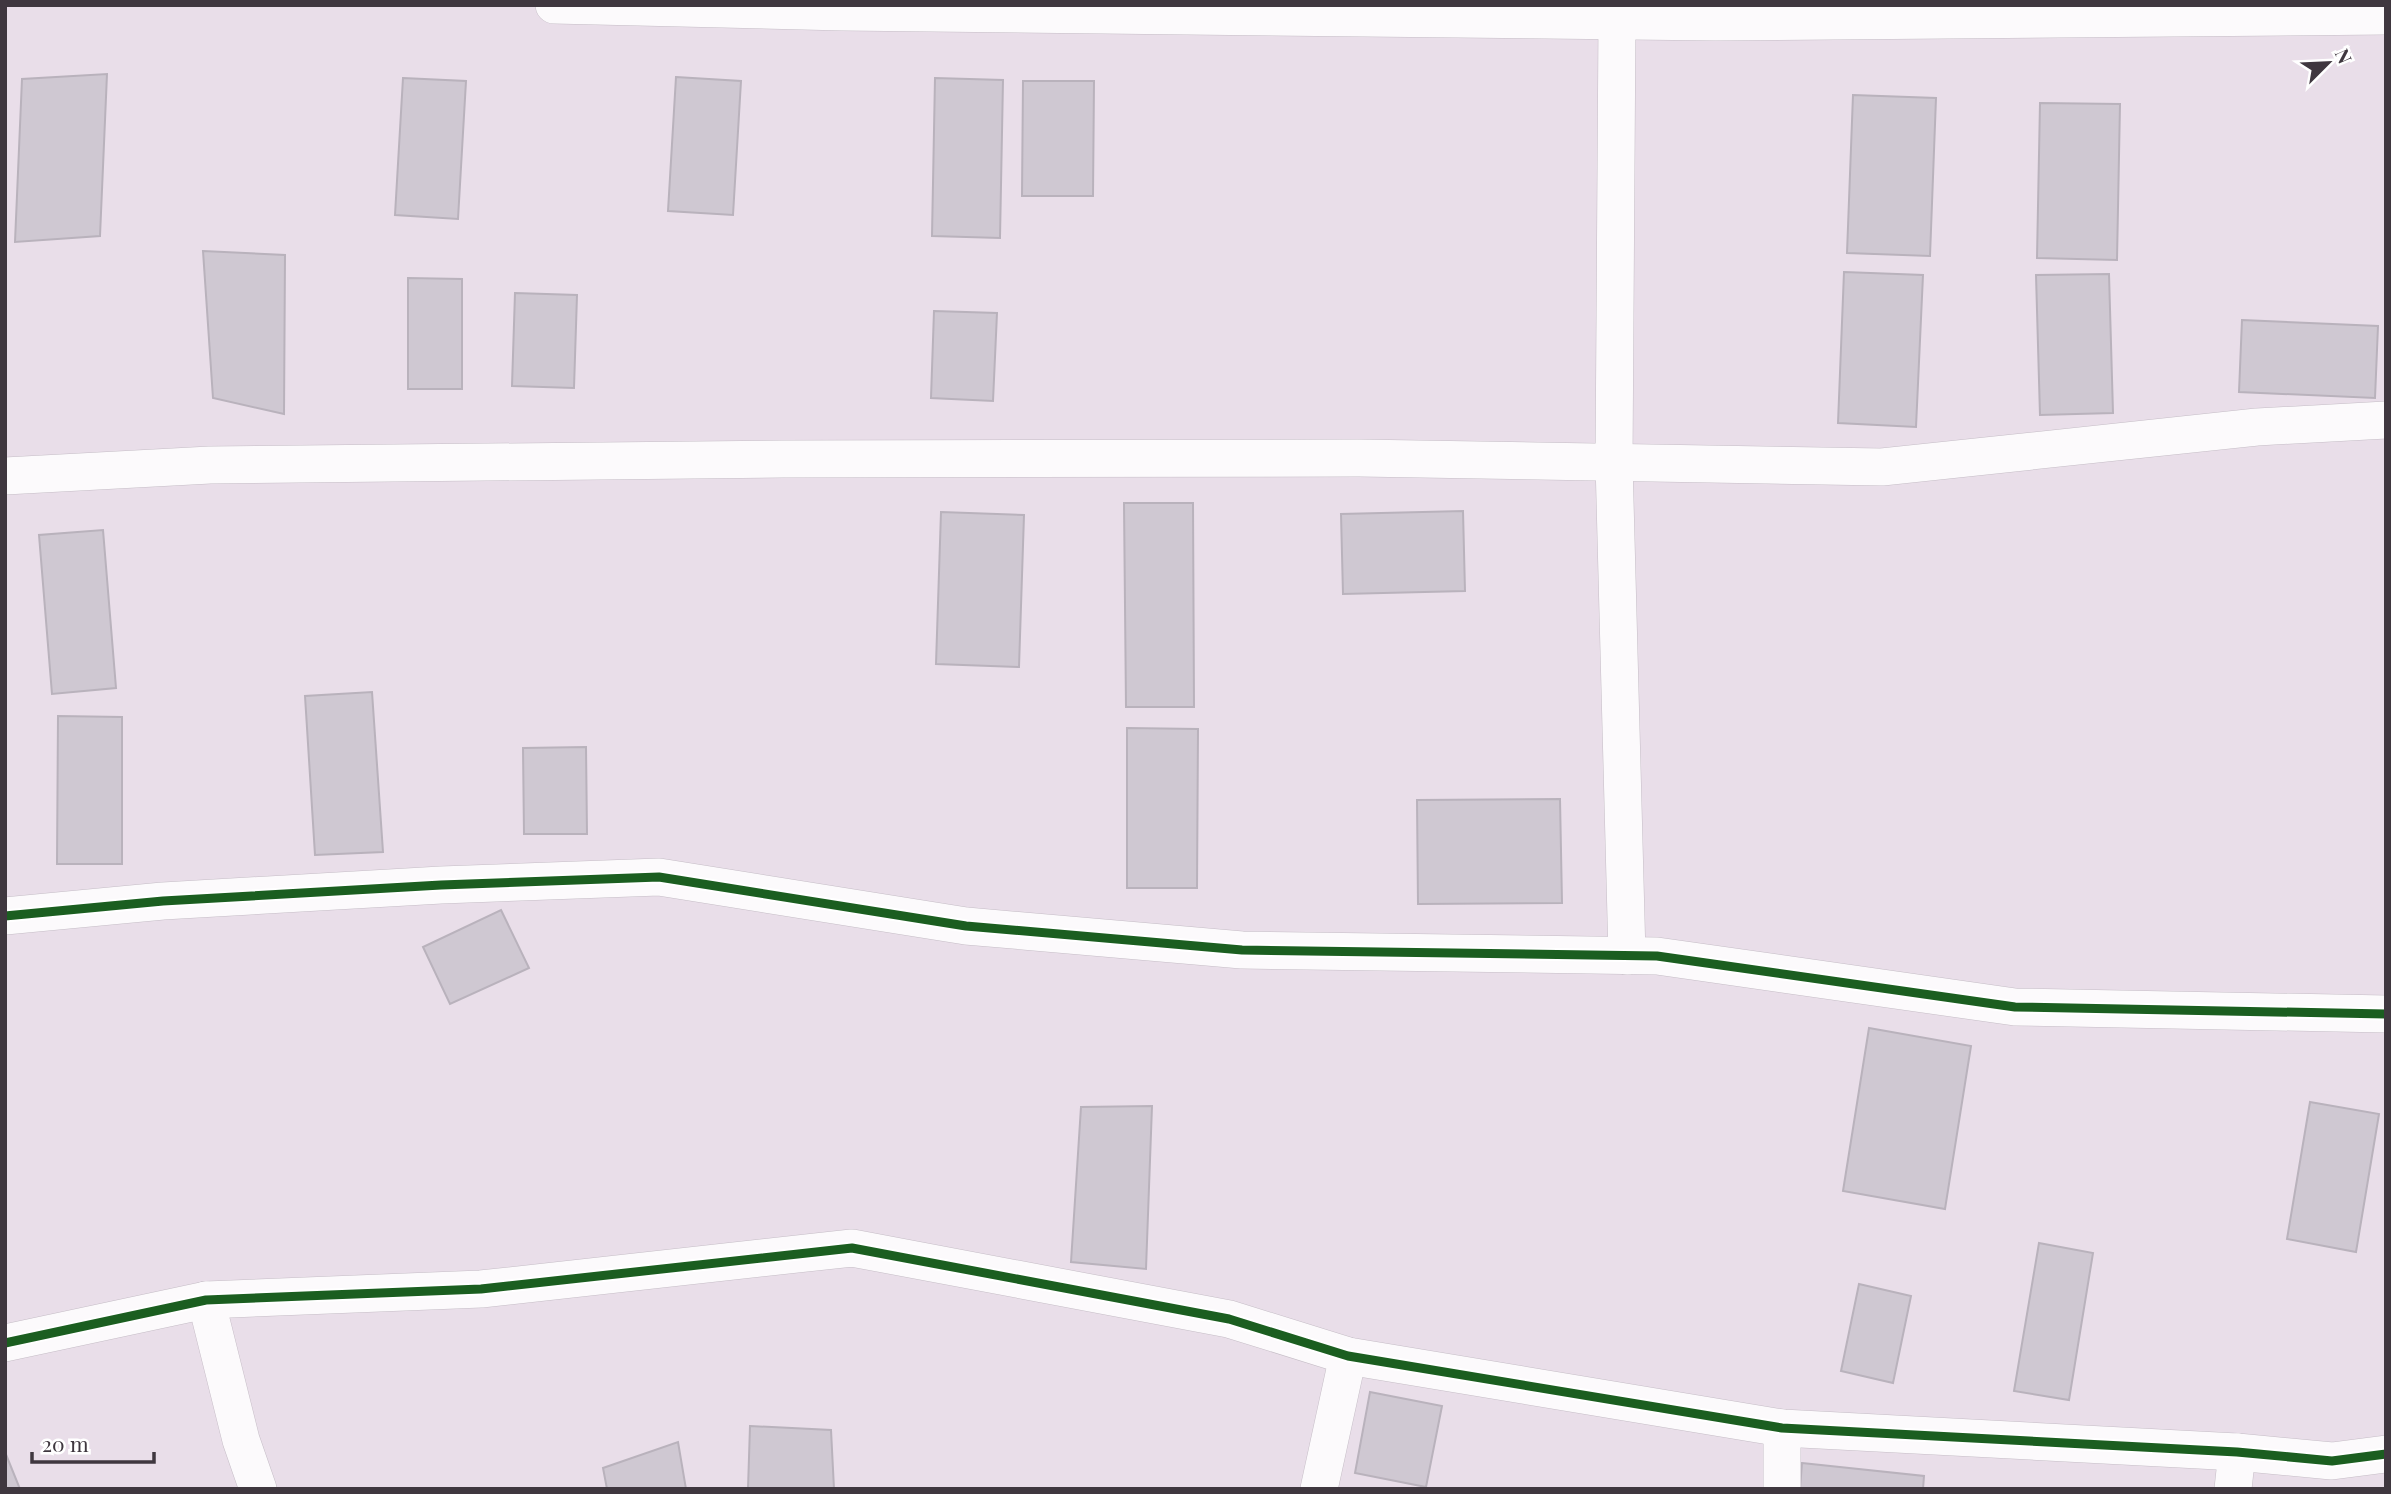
<svg xmlns="http://www.w3.org/2000/svg" width="2391" height="1494" viewBox="0 0 2391 1494" font-family="'Playfair Display',serif">
  <rect width="100%" height="100%" fill="#e9dee9"/>
  <g fill="#cfc8d2" stroke="#b9b2bc" stroke-width="2">
    <path d="M107,74L100,236L15,242L22,79Z"/>
    <path d="M676,77L741,81L733,215L668,211Z"/>
    <path d="M403,78L466,81L458,219L395,215Z"/>
    <path d="M935,78L1003,80L1000,238L932,236Z"/>
    <path d="M1023,81H1094L1093,196H1022Z"/>
    <path d="M1853,95L1936,98L1930,256L1847,253Z"/>
    <path d="M2040,103L2120,104L2117,260L2037,258Z"/>
    <path d="M203,251L285,255L284,414L213,398Z"/>
    <path d="M1844,272L1923,275L1916,427L1838,423Z"/>
    <path d="M2109,274L2113,413L2040,415L2036,275Z"/>
    <path d="M408,278L462,279V389H408Z"/>
    <path d="M515,293L577,295L574,388L512,386Z"/>
    <path d="M934,311L997,313L993,401L931,398Z"/>
    <path d="M2242,320L2378,326L2375,398L2239,392Z"/>
    <path d="M1124,503H1193L1194,707H1126Z"/>
    <path d="M1463,511L1465,591L1343,594L1341,514Z"/>
    <path d="M941,512L1024,515L1019,667L936,664Z"/>
    <path d="M103,530L116,688L52,694L39,535Z"/>
    <path d="M372,692L383,852L315,855L305,696Z"/>
    <path d="M58,716L122,717V864H57Z"/>
    <path d="M1127,728L1198,729L1197,888H1127Z"/>
    <path d="M586,747L587,834H524L523,748Z"/>
    <path d="M1560,799L1562,903L1418,904L1417,800Z"/>
    <path d="M501,910L529,968L450,1004L423,947Z"/>
    <path d="M1869,1028L1971,1046L1945,1209L1843,1191Z"/>
    <path d="M2310,1102L2379,1114L2356,1252L2287,1239Z"/>
    <path d="M1152,1106L1146,1269L1071,1262L1081,1107Z"/>
    <path d="M2039,1243L2093,1253L2069,1400L2014,1391Z"/>
    <path d="M1859,1284L1911,1296L1893,1383L1841,1371Z"/>
    <path d="M1370,1392L1442,1406L1426,1487L1355,1473Z"/>
    <path d="M750,1426L831,1430L834,1489H748Z"/>
    <path d="M678,1442L686,1489H607L603,1468Z"/>
    <path d="M5,1452L20,1489H5Z"/>
    <path d="M1802,1463L1924,1476L1923,1489H1800Z"/>
  </g>
  <g fill="none" stroke-linecap="round" stroke-linejoin="round">
    <defs>
      <g id="minor">
        <path d="M554,5L843,12L1715,22L2386,16"/>
        <path d="M1617,21L1614,462L1627,956"/>
        <path d="M5,476L210,465L783,459L1359,458L1882,467L2257,427L2386,420"/>
        <path d="M5,916L163,901L441,885L659,877L966,926L1242,950L1657,956L2015,1007L2386,1014"/>
        <path d="M206,1300L241,1440L258,1489"/>
        <path d="M5,1343L206,1300L481,1289L852,1248L1229,1319L1348,1356L1782,1428L2237,1452L2332,1461L2386,1454"/>
        <path d="M1319,1489L1348,1356"/>
        <path d="M1782,1489V1428"/>
        <path d="M2233,1489L2237,1452"/>
      </g>
    </defs>
    <use href="#minor" stroke="#c5bdc6" stroke-width="38"/>
    <use href="#minor" stroke="#fcfafc" stroke-width="37"/>
    <defs>
      <g id="cycleway">
        <path d="M5,916L163,901L441,885L659,877L966,926L1242,950L1657,956L2015,1007L2386,1014"/>
        <path d="M5,1343L206,1300L481,1289L852,1248L1229,1319L1348,1356L1782,1428L2237,1452L2332,1461L2386,1454"/>
      </g>
    </defs>
    <use href="#cycleway" stroke="#fff" stroke-width="13"/>
    <use href="#cycleway" stroke="#1b5e20" stroke-width="9"/>
  </g>
  <rect width="2391" height="1494" fill="none" stroke="#3f373f" stroke-width="14"/>
  <g transform="translate(2328 63) rotate(66)" stroke="#ffffff" stroke-width="5" paint-order="stroke">
  <path d="M0-5L12 26L0 18L-12 26Z" fill="#3f373f"/>
  <text y="-10" font-size="19" font-weight="bold" text-anchor="middle" fill="#3f373f">N</text>
  </g>
  <path d="M32 1452v10h122v-10" fill="none" stroke="#3f373f" stroke-width="3.5"/>
  <text x="42" y="1452" font-size="21" fill="#3f373f" stroke="#ffffff" stroke-width="5" paint-order="stroke">20 m</text>
</svg>
